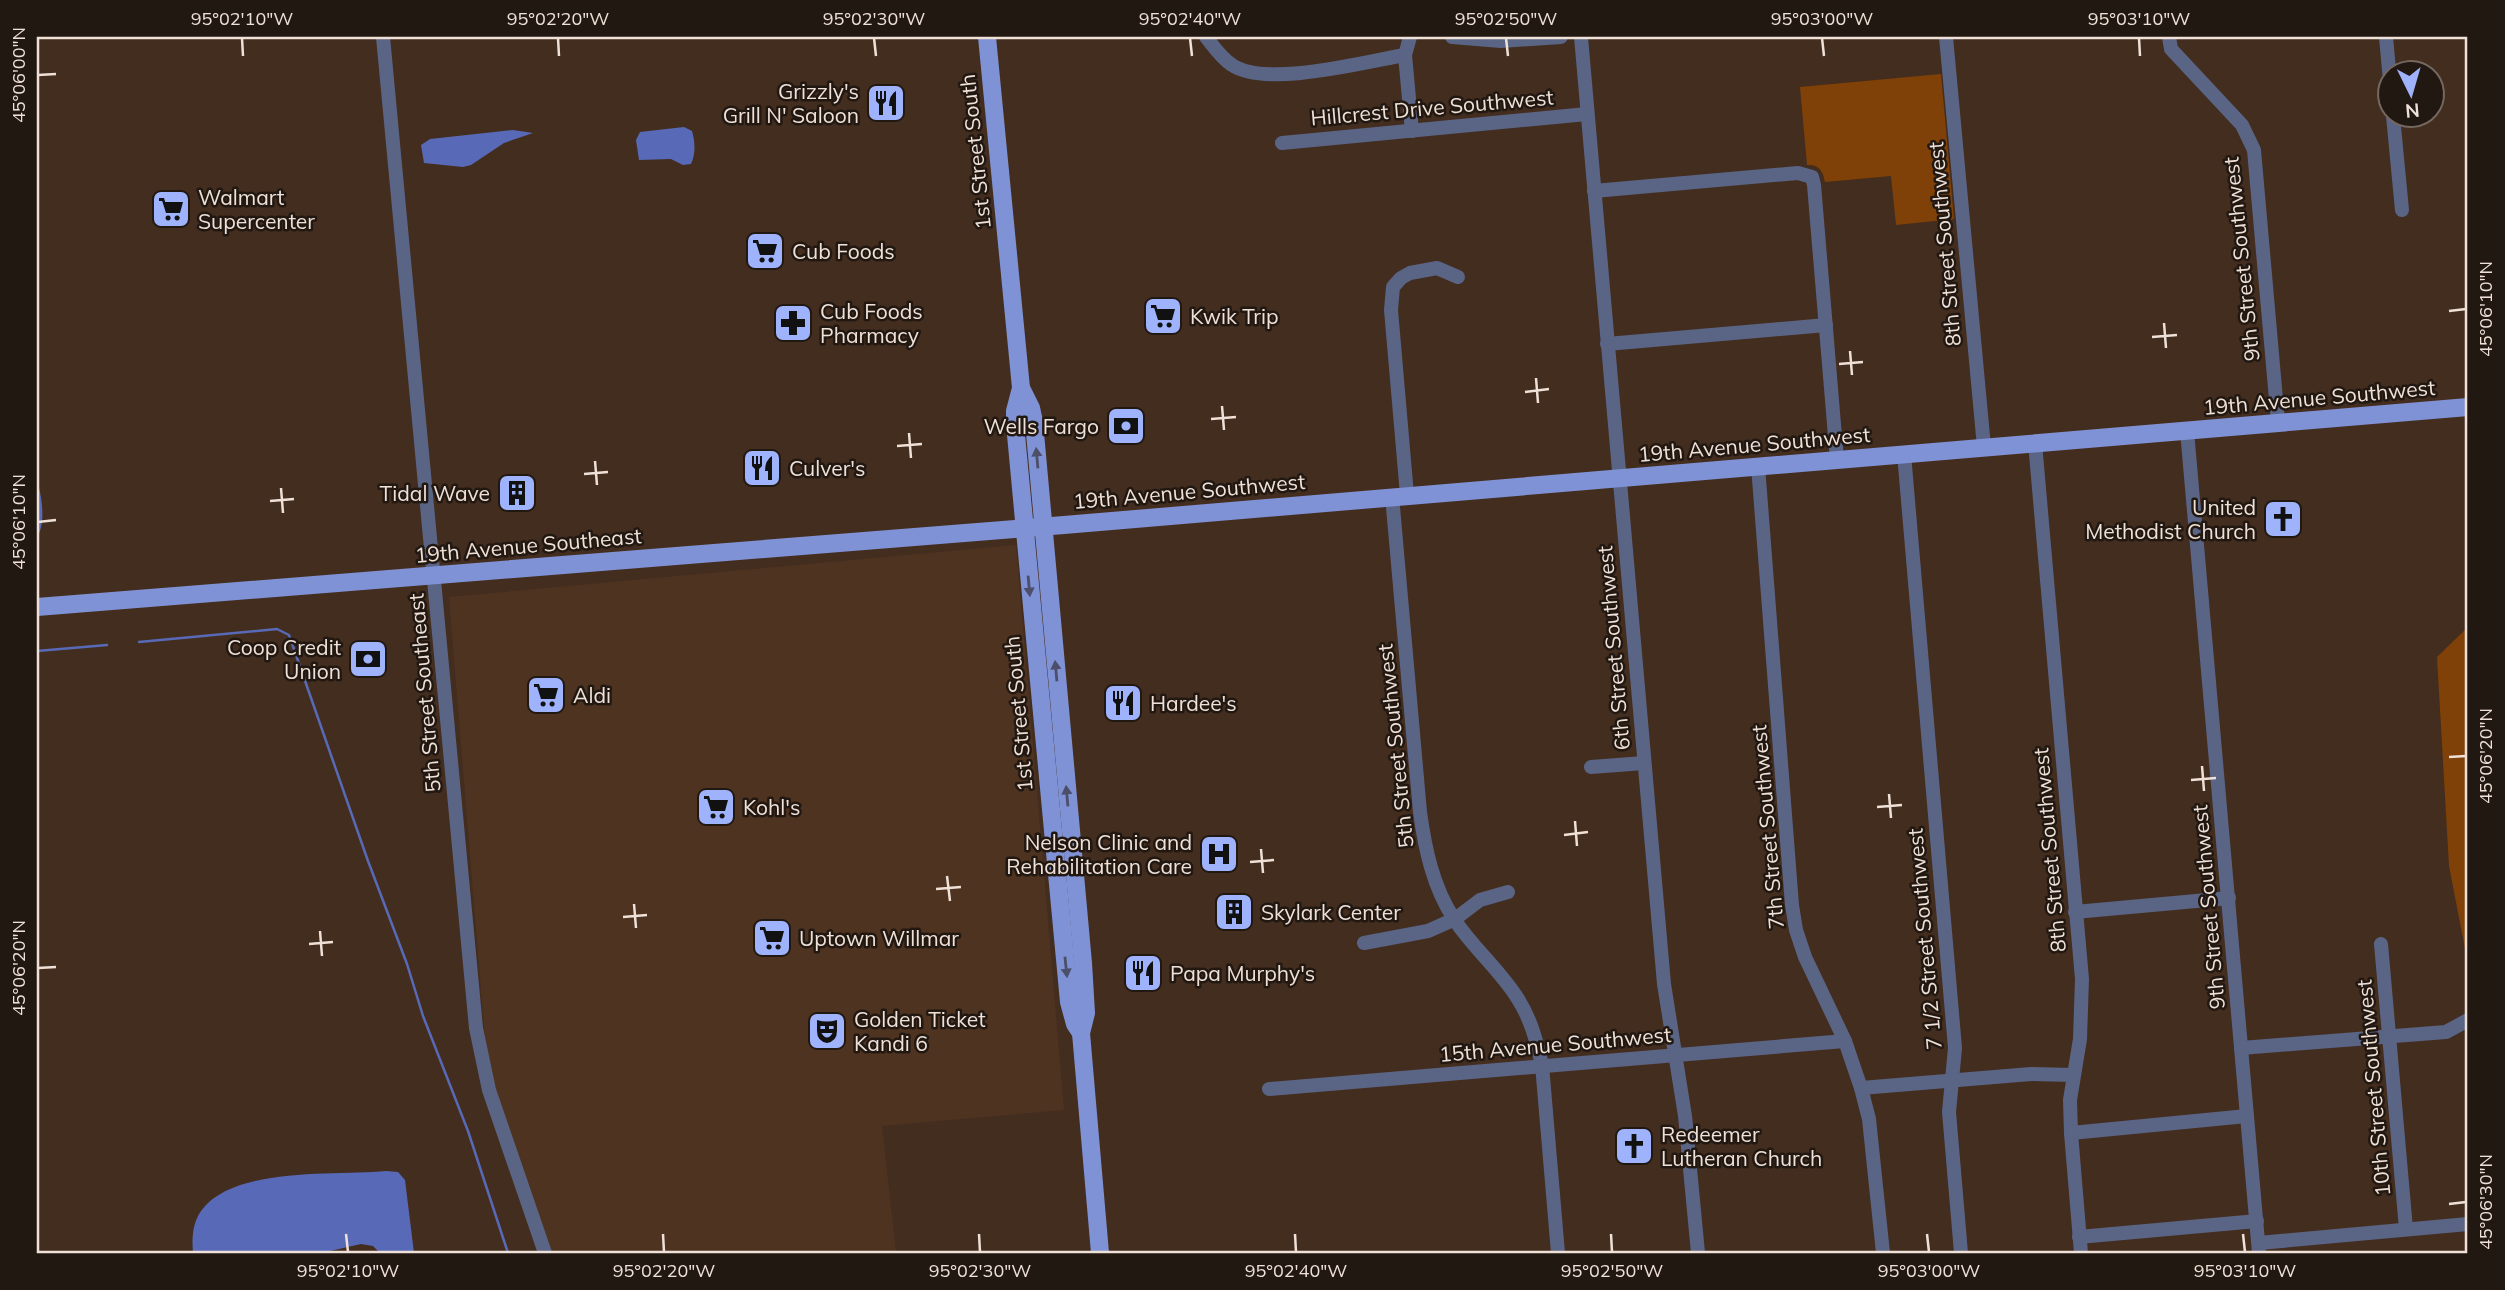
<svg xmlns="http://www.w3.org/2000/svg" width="2505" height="1290" viewBox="0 0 2505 1290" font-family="Mulish,sans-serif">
  <rect width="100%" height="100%" fill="#432d1f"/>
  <path fill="#4e3320" d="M1016,545L1064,1110L882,1126L896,1253H551L487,1064L449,597Z"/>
  <g fill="#7f4107">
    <path d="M1941,74L1954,219L1896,225L1891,176L1825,182C1823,171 1819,164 1807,165L1800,87Z"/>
    <path d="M2468,627V964L2449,866L2437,657Z"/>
  </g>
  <g fill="#586ab7">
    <path d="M684,127L692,131C695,141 696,154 691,164L683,165L671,159L639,160L636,140L640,132Z"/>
    <path d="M513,130L533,133L504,143L471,165L463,167L424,163L421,145L430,139Z"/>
    <path d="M37,481C42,495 46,525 37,537Z"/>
    <path d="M386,1171L398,1172L405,1180L414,1253H380L373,1246L361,1244L321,1253H193C192,1241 192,1228 198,1216C226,1165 336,1176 386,1171Z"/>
  </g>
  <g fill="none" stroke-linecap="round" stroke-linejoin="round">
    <g stroke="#586ab7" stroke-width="2.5">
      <path d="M139,642L277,629L289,635L368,861L407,964L423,1016L468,1131L508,1253"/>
      <path d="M37,651L107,645"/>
    </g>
    <g stroke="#5a6485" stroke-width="14">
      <path d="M383,37L476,1028L489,1090L545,1253"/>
      <path d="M1206,37C1214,47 1221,58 1232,65C1266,88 1364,62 1405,55"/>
      <path d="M1410,37L1405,55L1412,131"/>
      <path d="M1452,37L1501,41L1561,37"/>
      <path d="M1581,37L1664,984L1685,1116L1698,1253"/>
      <path d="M1946,37L1984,447"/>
      <path d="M2169,37L2171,49L2242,125L2254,150L2278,422"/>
      <path d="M2386,37L2390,81"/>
      <path d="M2393,116L2402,210"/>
      <path d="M1282,143L1587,114"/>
      <path d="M1594,191L1798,173L1812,177L1814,185L1837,460"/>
      <path d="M1607,344L1826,325"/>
      <path d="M2187,431L2259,1253"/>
      <path d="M2035,443L2082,979L2080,1039L2070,1100L2071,1133L2081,1253"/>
      <path d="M1904,454L1955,1048L1949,1112L1961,1253"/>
      <path d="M1758,466L1792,905L1796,930L1805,957L1845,1041L1861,1088L1869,1119L1883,1253"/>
      <path d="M1407,495L1391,310L1393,287L1401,278L1410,273L1437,268L1458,277"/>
      <path d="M1392,496L1420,812C1425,849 1433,887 1454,919C1473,948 1500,970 1518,999C1531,1019 1537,1043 1542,1065L1558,1253"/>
      <path d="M1591,767L1644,763"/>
      <path d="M2075,912L2229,898"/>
      <path d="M1364,943L1428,931L1455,919L1480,900L1508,892"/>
      <path d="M2381,944L2406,1229"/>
      <path d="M2241,1048L2446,1032L2468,1020"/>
      <path d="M1861,1088L2031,1074L2073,1075"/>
      <path d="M1269,1089L1845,1041"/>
      <path d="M2071,1133L2247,1116"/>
      <path d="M2079,1237L2257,1221"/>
      <path d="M2259,1243L2468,1224"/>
    </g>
    <g stroke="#8092d6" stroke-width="18">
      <path d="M987,37L1021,388L1015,411V424L1069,1002L1075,1024L1081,1033"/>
      <path d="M1021,388L1031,408L1034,422L1083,963L1086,1013L1081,1033L1100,1253"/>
      <path d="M37,607L1064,525L2468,407"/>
    </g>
  </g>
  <defs><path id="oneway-solid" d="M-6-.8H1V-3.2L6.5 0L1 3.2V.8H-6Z" transform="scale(1.75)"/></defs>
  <g fill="#4c4f6a">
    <use href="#oneway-solid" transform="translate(1037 458) rotate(-95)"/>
    <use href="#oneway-solid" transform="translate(1029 586) rotate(85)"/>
    <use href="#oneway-solid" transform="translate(1056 671) rotate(-95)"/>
    <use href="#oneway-solid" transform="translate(1067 796) rotate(-95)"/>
    <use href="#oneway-solid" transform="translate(1066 967) rotate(84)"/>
  </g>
  <path fill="none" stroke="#efe1d8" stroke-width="2.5" d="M242,38L243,56M558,38L559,56M874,38L876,56M1190,38L1192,56M1506,38L1508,56M1822,38L1824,56M2139,38L2140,56M38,75L56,74M2449,311L2466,309M2164,323L2166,348M2152,337L2177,335M1850,351L1852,375M1839,364L1863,362M1536,378L1538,403M1525,392L1549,389M1222,406L1224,430M1211,419L1236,417M909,433L911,458M897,446L922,444M595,461L597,485M584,474L608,472M281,488L283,513M270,501L294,499M38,522L56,520M2449,757L2466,756M2202,766L2204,791M2191,780L2216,778M1889,794L1891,818M1877,807L1902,805M1575,821L1577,846M1564,835L1588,832M1261,849L1263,873M1250,862L1274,860M947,876L950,901M936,889L961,887M634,904L636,928M623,917L647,915M320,931L322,956M309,944L333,942M38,968L56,967M2449,1204L2466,1202M346,1234L348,1252M663,1234L664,1252M979,1234L980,1252M1295,1234L1296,1252M1611,1234L1612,1252M1927,1234L1929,1252M2243,1234L2245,1252"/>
  <defs>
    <symbol id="restaurant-square" viewBox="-11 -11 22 22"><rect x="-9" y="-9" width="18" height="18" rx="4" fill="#9fb3fd" stroke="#221812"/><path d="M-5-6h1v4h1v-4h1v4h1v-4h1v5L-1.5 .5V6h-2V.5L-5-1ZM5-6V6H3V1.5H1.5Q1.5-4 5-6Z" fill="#111"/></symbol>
    <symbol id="supermarket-square" viewBox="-11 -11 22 22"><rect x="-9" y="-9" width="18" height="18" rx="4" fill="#9fb3fd" stroke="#221812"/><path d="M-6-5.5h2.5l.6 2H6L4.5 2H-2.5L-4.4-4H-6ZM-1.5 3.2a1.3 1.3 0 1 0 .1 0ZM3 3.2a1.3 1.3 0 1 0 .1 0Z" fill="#111"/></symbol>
    <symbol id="pharmacy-square" viewBox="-11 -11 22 22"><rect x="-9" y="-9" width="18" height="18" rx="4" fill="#9fb3fd" stroke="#221812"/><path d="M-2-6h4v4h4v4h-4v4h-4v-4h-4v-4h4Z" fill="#111"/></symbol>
    <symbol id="bank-square" viewBox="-11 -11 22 22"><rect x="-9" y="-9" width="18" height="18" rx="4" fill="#9fb3fd" stroke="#221812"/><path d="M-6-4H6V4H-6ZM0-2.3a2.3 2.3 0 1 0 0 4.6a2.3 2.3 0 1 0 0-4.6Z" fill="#111"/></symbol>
    <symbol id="building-square" viewBox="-11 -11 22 22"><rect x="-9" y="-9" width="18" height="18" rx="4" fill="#9fb3fd" stroke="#221812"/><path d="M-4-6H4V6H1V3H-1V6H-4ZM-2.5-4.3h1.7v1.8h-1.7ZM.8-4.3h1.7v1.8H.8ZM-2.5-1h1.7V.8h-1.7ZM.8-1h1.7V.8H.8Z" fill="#111"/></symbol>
    <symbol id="church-square" viewBox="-11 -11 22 22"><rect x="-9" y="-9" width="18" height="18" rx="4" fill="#9fb3fd" stroke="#221812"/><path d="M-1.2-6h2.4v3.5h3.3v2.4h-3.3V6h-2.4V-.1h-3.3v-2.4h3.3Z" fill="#111"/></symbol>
    <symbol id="hospital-square" viewBox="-11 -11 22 22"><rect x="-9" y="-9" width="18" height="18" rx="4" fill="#9fb3fd" stroke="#221812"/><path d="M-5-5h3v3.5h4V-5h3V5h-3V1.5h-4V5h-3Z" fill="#111"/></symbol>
    <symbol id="theatre-square" viewBox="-11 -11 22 22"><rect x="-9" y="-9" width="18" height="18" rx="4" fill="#9fb3fd" stroke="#221812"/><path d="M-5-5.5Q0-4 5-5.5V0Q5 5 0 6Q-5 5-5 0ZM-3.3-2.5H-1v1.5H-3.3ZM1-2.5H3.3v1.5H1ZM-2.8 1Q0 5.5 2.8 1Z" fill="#111"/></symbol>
  </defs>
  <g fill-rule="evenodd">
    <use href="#restaurant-square" x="864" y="81" width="44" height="44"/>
    <use href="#supermarket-square" x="149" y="187" width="44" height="44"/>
    <use href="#supermarket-square" x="743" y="229" width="44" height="44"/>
    <use href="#supermarket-square" x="1141" y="294" width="44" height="44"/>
    <use href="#pharmacy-square" x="771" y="301" width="44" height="44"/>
    <use href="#bank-square" x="1104" y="404" width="44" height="44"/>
    <use href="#restaurant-square" x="740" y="446" width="44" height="44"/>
    <use href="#building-square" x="495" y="471" width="44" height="44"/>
    <use href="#church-square" x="2261" y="497" width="44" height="44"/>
    <use href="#bank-square" x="346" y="637" width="44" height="44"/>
    <use href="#supermarket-square" x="524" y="673" width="44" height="44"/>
    <use href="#restaurant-square" x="1101" y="681" width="44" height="44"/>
    <use href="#supermarket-square" x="694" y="785" width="44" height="44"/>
    <use href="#hospital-square" x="1197" y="832" width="44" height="44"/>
    <use href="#building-square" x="1212" y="890" width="44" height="44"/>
    <use href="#supermarket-square" x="750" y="916" width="44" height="44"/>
    <use href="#restaurant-square" x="1121" y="951" width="44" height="44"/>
    <use href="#theatre-square" x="805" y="1009" width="44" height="44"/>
    <use href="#church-square" x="1612" y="1124" width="44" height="44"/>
  </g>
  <g text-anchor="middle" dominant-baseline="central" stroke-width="5" stroke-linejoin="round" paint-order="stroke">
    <g font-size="21" fill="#efe1d8" stroke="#221812" text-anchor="start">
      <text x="859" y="91" text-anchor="end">Grizzly's<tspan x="859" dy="24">Grill N' Saloon</tspan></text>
      <text x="198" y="197">Walmart<tspan x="198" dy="24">Supercenter</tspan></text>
      <text x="792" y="251">Cub Foods</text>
      <text x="820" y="311">Cub Foods<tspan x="820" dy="24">Pharmacy</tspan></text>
      <text x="1190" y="316">Kwik Trip</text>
      <text x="1099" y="426" text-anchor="end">Wells Fargo</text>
      <text x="789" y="468">Culver's</text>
      <text x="490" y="493" text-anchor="end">Tidal Wave</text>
      <text x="2256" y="507" text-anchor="end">United<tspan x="2256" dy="24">Methodist Church</tspan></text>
      <text x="341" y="647" text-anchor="end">Coop Credit<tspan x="341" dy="24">Union</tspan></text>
      <text x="573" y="695">Aldi</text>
      <text x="1150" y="703">Hardee's</text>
      <text x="743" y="807">Kohl's</text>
      <text x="1192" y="842" text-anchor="end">Nelson Clinic and<tspan x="1192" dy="24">Rehabilitation Care</tspan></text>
      <text x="1261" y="912">Skylark Center</text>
      <text x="799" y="938">Uptown Willmar</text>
      <text x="1170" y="973">Papa Murphy's</text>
      <text x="854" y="1019">Golden Ticket<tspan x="854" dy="24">Kandi 6</tspan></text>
      <text x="1661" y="1134">Redeemer<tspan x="1661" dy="24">Lutheran Church</tspan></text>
    </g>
    <g font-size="21" fill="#efe1d8" stroke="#221812">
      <text transform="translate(1432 107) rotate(-5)">Hillcrest Drive Southwest</text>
      <text transform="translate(975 152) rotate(-96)">1st Street South</text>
      <text transform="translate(1944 244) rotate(-95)">8th Street Southwest</text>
      <text transform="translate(2241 259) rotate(-96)">9th Street Southwest</text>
      <text transform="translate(2319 397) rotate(-5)">19th Avenue Southwest</text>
      <text transform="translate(1754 444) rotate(-5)">19th Avenue Southwest</text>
      <text transform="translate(1189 491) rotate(-5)">19th Avenue Southwest</text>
      <text transform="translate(528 545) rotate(-5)">19th Avenue Southeast</text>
      <text transform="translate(1613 648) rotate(-95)">6th Street Southwest</text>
      <text transform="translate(424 693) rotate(-95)">5th Street Southeast</text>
      <text transform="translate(1018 714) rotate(-95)">1st Street South</text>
      <text transform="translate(1395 746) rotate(-96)">5th Street Southwest</text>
      <text transform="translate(1767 827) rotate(-95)">7th Street Southwest</text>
      <text transform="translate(2049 850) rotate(-95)">8th Street Southwest</text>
      <text transform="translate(2208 907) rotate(-95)">9th Street Southwest</text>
      <text transform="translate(1924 939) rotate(-95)">7 1/2 Street Southwest</text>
      <text transform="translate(1555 1044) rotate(-5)">15th Avenue Southwest</text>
      <text transform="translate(2373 1088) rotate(-95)">10th Street Southwest</text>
    </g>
  </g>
  <rect width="2505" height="1290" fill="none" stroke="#221812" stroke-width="77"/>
  <g transform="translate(2411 94) rotate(175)"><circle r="33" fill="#221812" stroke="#746861" stroke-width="2"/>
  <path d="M0-5L12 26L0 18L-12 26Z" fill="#9fb3fd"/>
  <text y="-10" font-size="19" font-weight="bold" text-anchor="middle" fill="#efe1d8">N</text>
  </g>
  <rect x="38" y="38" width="2428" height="1214" fill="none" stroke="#efe1d8" stroke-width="2.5"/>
  <g font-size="18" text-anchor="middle" fill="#efe1d8">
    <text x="242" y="25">95°02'10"W</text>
    <text x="558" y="25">95°02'20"W</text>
    <text x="874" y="25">95°02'30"W</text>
    <text x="1190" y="25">95°02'40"W</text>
    <text x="1506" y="25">95°02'50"W</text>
    <text x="1822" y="25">95°03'00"W</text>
    <text x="2139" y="25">95°03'10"W</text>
    <text transform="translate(19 75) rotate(-90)" y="6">45°06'00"N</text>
    <text transform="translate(2486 309) rotate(-90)" y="6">45°06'10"N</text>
    <text transform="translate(19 522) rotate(-90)" y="6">45°06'10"N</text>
    <text transform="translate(2486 756) rotate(-90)" y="6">45°06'20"N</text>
    <text transform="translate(19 968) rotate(-90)" y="6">45°06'20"N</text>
    <text transform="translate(2486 1202) rotate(-90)" y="6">45°06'30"N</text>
    <text x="348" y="1277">95°02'10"W</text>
    <text x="664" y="1277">95°02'20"W</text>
    <text x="980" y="1277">95°02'30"W</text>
    <text x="1296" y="1277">95°02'40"W</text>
    <text x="1612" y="1277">95°02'50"W</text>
    <text x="1929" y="1277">95°03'00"W</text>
    <text x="2245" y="1277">95°03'10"W</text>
  </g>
</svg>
